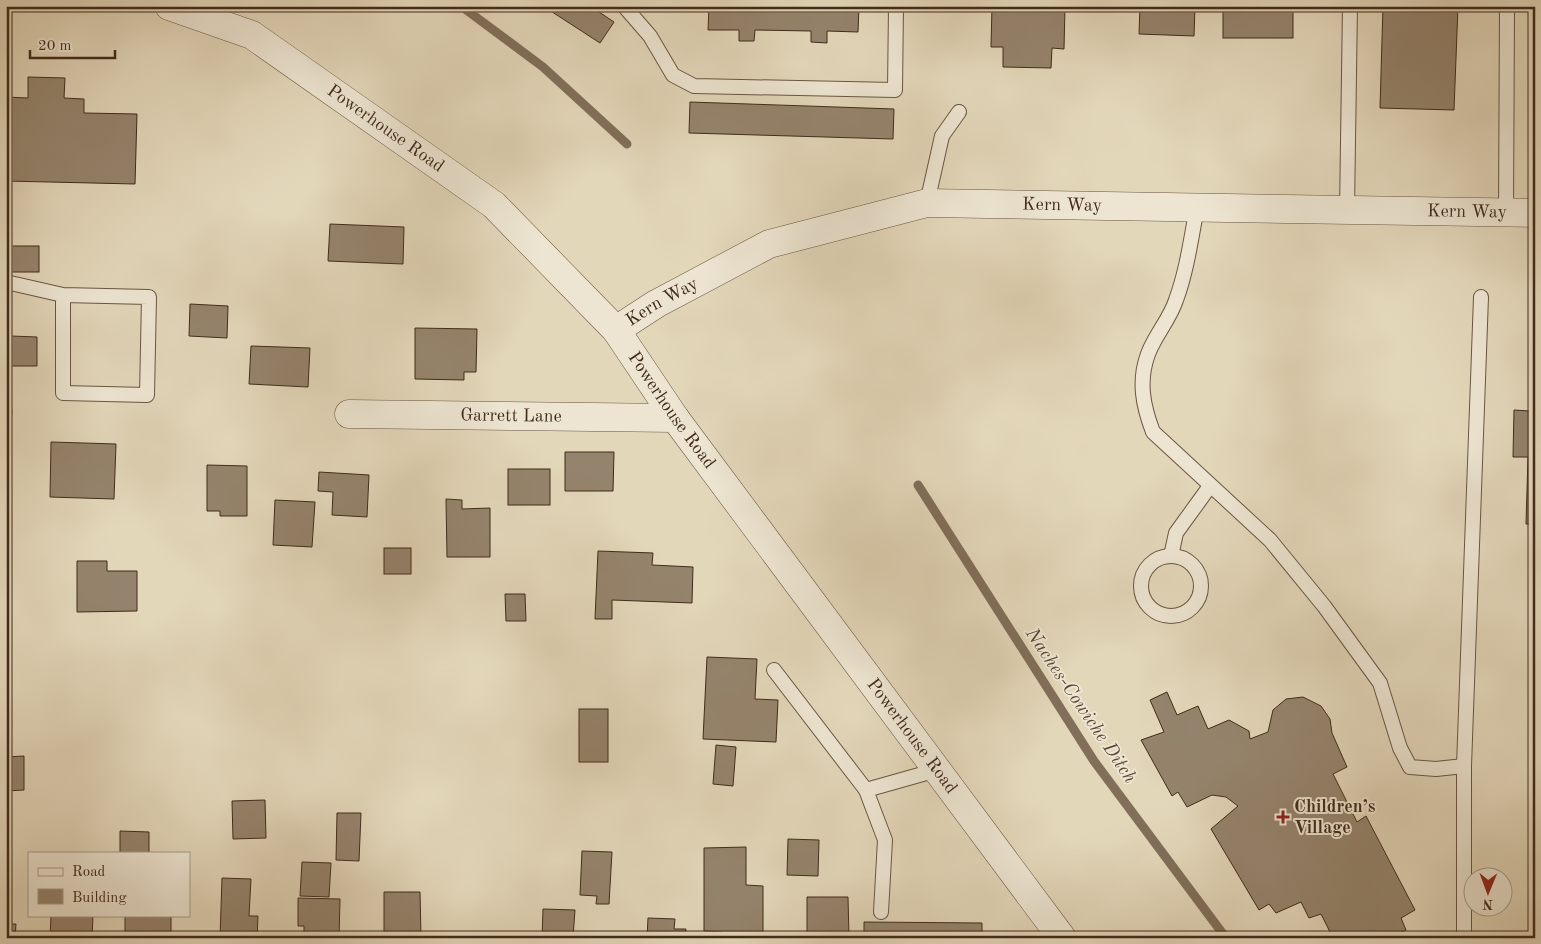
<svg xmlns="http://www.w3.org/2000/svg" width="1541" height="944" viewBox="0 0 1541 944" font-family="'Old Standard TT',serif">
  <rect width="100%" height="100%" fill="#e3d7ba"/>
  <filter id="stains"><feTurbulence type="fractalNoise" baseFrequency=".004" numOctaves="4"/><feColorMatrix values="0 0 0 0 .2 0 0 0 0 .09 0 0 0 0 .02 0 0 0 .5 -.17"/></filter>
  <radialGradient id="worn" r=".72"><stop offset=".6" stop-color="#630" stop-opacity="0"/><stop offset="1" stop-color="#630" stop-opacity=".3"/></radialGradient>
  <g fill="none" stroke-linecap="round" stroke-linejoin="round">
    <g stroke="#816f5a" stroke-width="9">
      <path d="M461,6L543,67L627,144"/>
      <path d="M918,485L1094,761L1226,938"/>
    </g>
  </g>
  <g fill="#95846d" stroke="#402b1a">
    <path d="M543,6H590L614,22L600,43Z"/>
    <path d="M709,6H859L858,32L827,31V43L811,42V31L755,30L754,41H739V30H708Z"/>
    <path d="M992,6H1065L1064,49L1052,48L1051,68L1003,67V47H991Z"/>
    <path d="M1140,6H1195L1194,36L1139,34Z"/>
    <rect x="1223" y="6" width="70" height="32"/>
    <path d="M1383,6H1458L1454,110L1380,108Z"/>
    <path d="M28,77L65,78L64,98L84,99V113L137,114L135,184L6,181V97L28,98Z"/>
    <path d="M690,102L894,109L893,139L689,133Z"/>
    <path d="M330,224L404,227L403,264L328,261Z"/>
    <rect x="6" y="246" width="33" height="26"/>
    <path d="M190,304L228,306L227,338L189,336Z"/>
    <path d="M415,328L477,329L476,372H464V380L415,379Z"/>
    <path d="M11,336L37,337V366H11Z"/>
    <path d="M251,346L310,348L308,387L249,384Z"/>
    <path d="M1531,365L1535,366V524H1526L1528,457H1513L1514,410L1530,411Z"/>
    <path d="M6,409L12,410L10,435H6Z"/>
    <path d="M51,442L116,444L114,499L50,497Z"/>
    <path d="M565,452H614L613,491H565Z"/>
    <path d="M207,465L247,466V516H220V511H207Z"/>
    <rect x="508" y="469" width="42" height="36"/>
    <path d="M319,472L369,475L367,517L332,515L333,492L318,491Z"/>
    <path d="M446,499L462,500V509L490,508V557H447Z"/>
    <path d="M275,500L315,502L312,547L273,545Z"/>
    <rect x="384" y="548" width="27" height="26"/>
    <path d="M598,551L653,553L652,565L693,567L692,603L612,600V619H595Z"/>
    <path d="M77,561H107V571H137V611L77,612Z"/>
    <path d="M505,594H525L526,621H506Z"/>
    <path d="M707,657L757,659L755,699L778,700L776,742L703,739Z"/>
    <path d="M1167,692L1177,715L1198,706L1208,729L1229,720L1249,731L1250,739L1268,732L1273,710L1286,699L1303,697L1321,706L1330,719L1332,733L1347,767L1333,774L1357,822L1366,816L1415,910L1401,918L1406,930L1390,938H1333L1321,914L1309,918L1301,902L1276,913L1269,904L1259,910L1211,829L1238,806L1226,797L1212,795L1187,807L1178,792L1172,796L1141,740L1164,732L1150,700Z"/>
    <rect x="579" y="709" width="29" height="53"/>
    <path d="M716,745L736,747L733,786L713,784Z"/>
    <path d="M24,756V790L6,791V757Z"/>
    <path d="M265,800L266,838L233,839L232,801Z"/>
    <path d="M337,813H361L359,861L336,860Z"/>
    <path d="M120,831L149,832V853H120Z"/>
    <path d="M788,839L819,840L818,876L787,875Z"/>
    <path d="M746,847V885L763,886V938H722V932L704,931V848Z"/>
    <path d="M582,851L612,852L609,904H596L597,896L580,895Z"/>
    <path d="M302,862L331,863L329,897L300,896Z"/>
    <path d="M222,878L251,879L249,916H258L257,938H220Z"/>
    <path d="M384,892H420L421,938H384Z"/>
    <path d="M807,897H848L849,938H807Z"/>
    <path d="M298,898L340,899L339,938H304V926H298Z"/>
    <path d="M543,909L575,910L573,938H542Z"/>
    <path d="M51,915H93L92,938H50Z"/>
    <rect x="125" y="915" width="46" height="23"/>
    <path d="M648,918L675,919L674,929H686L685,938H647Z"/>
    <path d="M864,922L982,923V938H864Z"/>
    <path d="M6,924H16L15,938H6Z"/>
  </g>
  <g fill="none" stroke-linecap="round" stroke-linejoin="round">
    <defs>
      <g id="service">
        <path d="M624,6L650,36L673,75L694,86L895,90L896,6"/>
        <path d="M927,203L942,136L959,112"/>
        <path d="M1197,207C1191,239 1187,270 1176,300C1170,319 1155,335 1148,354C1138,381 1143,406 1153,432L1270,540L1324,606L1380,683L1400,748L1410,767L1436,769L1464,766"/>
        <path d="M1347,210L1350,6"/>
        <path d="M1506,212L1507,6"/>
        <path d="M6,282L63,295L149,297L147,395L63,393V295"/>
        <path d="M1171,556L1176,533L1210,486"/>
        <circle cx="1171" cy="586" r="30"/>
        <path d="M774,670L866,790L937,770"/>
        <path d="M866,790L885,840L881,912"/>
        <path d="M1464,938V766L1481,297"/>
      </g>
      <g id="minor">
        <path id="s1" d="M616,330L656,304L769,244L927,203L1535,213"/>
        <path id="s2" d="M349,414L675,418"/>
      </g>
      <g id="tertiary">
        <path id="s3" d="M169,6L252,35L494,205L616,330L675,418L1062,938"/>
      </g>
    </defs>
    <use href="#service" stroke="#695642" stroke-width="16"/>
    <use href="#minor" stroke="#695642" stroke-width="29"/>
    <use href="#tertiary" stroke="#695642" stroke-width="29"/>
    <use href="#service" stroke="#ede5d2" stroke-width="14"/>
    <use href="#minor" stroke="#ede5d2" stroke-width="28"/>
    <use href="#tertiary" stroke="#ede5d2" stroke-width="28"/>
  </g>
  <path fill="#8f2418" stroke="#ede5d2" stroke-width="2" d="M1280.5 809.5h5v5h5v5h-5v5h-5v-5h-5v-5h5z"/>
  <g text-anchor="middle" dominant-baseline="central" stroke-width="4" stroke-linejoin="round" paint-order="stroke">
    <g font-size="18" fill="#402b1a" stroke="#ede5d2">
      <text stroke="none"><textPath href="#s3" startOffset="251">Powerhouse Road</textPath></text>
      <text stroke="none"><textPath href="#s1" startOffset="474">Kern Way</textPath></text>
      <text stroke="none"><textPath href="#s1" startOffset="879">Kern Way</textPath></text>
      <text stroke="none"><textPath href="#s1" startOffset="54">Kern Way</textPath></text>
      <text stroke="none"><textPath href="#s3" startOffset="656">Powerhouse Road</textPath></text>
      <text stroke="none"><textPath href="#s2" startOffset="162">Garrett Lane</textPath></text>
      <text stroke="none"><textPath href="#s3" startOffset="1061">Powerhouse Road</textPath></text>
    </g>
    <g font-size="18" font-weight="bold" fill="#402b1a" stroke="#ede5d2" text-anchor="start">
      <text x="1294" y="807">Children’s<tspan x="1294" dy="21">Village</tspan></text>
    </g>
    <g font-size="19" font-style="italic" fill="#5b4834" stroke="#ede5d2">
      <text transform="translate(1080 706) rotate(56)">Naches-Cowiche Ditch</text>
    </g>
  </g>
  <rect width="1541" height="944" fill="none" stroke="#e3d7ba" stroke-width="25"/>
  <rect x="8" y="8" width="1526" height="929" fill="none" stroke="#402b1a" stroke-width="2.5"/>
  <rect x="12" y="12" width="1516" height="919" fill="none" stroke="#402b1a"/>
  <rect x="28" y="852" width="162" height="65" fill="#ede5d2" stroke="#a89b88"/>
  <rect x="38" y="868" width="25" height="8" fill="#ede5d2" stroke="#a89b88"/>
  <text x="72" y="876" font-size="15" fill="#402b1a">Road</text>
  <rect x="38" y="889" width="25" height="15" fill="#95846d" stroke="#a89b88"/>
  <text x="72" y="902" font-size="15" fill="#402b1a">Building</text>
  <g transform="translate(1488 892) rotate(181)"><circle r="24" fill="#ede5d2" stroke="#a89b88"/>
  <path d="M0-4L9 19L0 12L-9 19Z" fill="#8f2418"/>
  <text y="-8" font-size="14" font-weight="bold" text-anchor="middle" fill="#402b1a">N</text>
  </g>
  <path d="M30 50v8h85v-8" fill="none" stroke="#402b1a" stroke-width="2.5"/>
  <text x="38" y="50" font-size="15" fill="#402b1a" stroke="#ede5d2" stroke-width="4" paint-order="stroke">20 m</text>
  <rect width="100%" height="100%" filter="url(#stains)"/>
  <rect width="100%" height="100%" fill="url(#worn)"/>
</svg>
